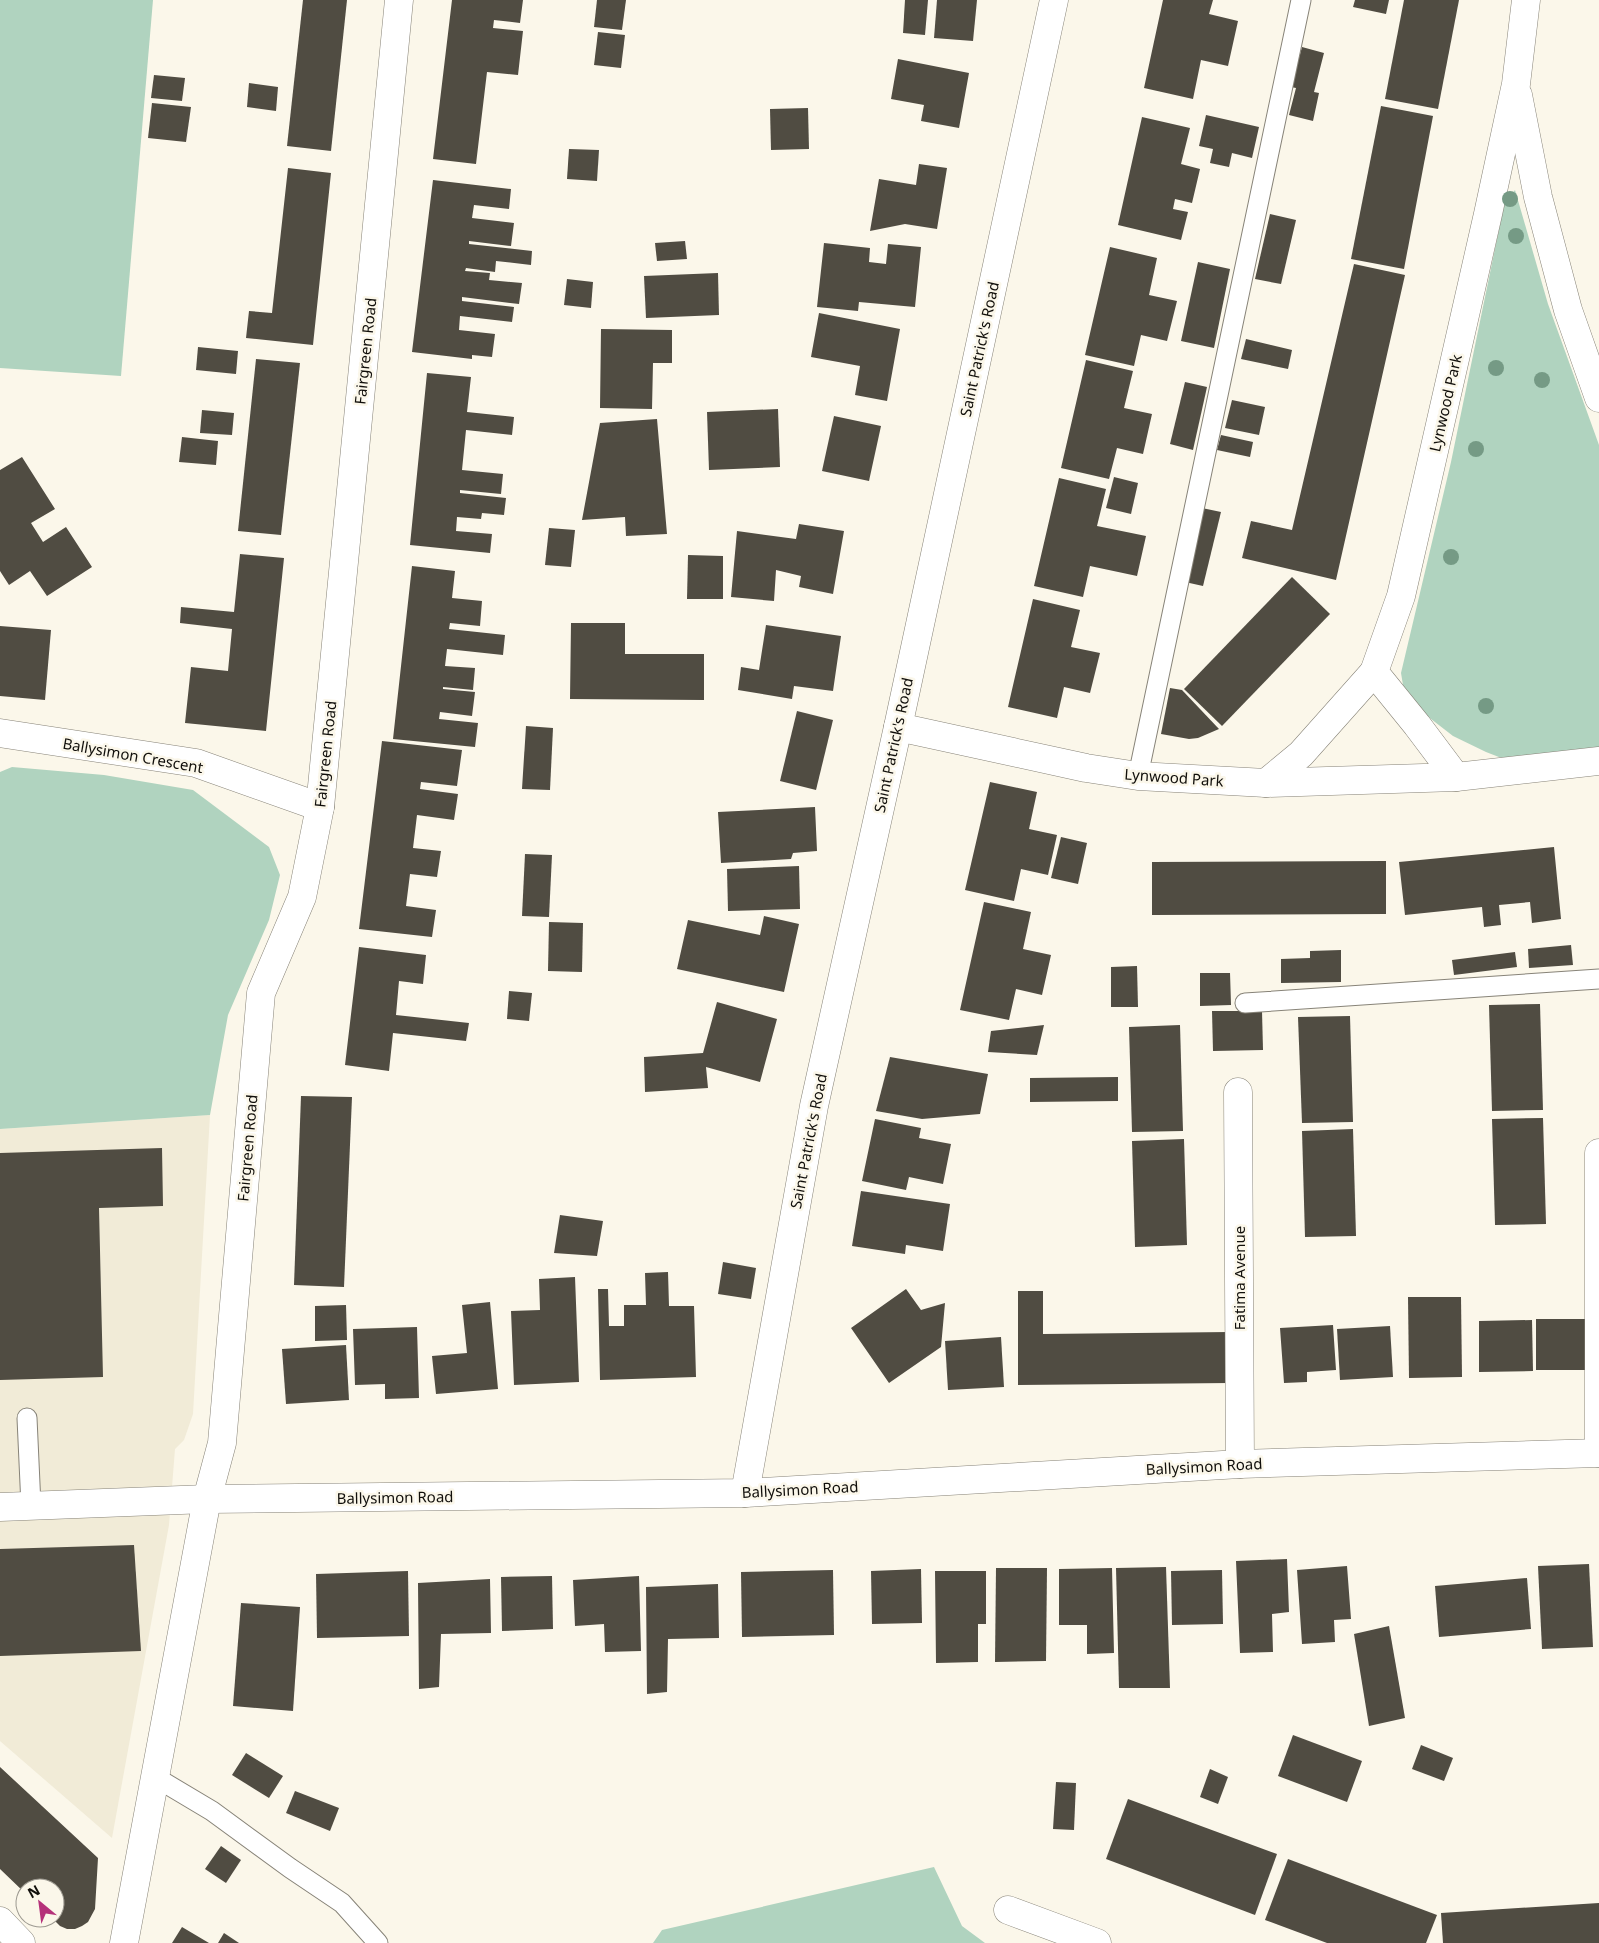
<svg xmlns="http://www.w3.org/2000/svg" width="1599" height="1943" viewBox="0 0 1599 1943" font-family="'Noto Sans',sans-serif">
  <rect width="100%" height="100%" fill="#fbf7ea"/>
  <path fill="#f1ebd7" d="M210,1115L193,1414L184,1440L175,1449L169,1525L112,1838L0,1741V1129Z"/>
  <g fill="#b0d3bf">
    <path d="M0,0H153L121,376L0,368Z"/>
    <path d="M1515,190L1548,304L1599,445V752L1504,759L1486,752L1453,736L1422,712L1411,700L1403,685L1401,673L1451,462L1504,205Z"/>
    <path d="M12,767L104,775L193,790L269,847L280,875L269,920L228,1015L210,1115L0,1129V772Z"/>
    <path d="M934,1867L962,1926L985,1943H653L662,1930Z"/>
  </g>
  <g fill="#504c42">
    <path d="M303,0H347L331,151L287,146Z"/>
    <path d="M452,0H523L520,23L494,20L493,28L523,31L518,75L487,72L476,164L433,159Z"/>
    <path d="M597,0H626L622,30L594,27Z"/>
    <path d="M905,0H928L925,35L903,33Z"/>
    <path d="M937,0H977L973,41L934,38Z"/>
    <path d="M1163,0H1213L1209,14L1238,21L1228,66L1201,60L1193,99L1144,88Z"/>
    <path d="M1355,0H1389L1386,14L1353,7Z"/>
    <path d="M1404,0H1459L1438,109L1385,99Z"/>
    <path d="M598,32L625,35L621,68L594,65Z"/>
    <path d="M1302,47L1324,53L1314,92L1319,93L1313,121L1289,115L1296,88L1291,87Z"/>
    <path d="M898,59L969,73L959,128L921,121L924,105L891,99Z"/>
    <path d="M154,75L185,78L182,101L151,98Z"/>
    <path d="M249,83L278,87L276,111L247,107Z"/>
    <path d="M152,103L191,107L186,142L148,138Z"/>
    <path d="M1381,106L1433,116L1404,269L1351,259Z"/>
    <path d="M808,108L809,149L771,150L770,109Z"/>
    <path d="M1206,115L1259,127L1252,158L1232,153L1229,167L1210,163L1213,149L1199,146Z"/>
    <path d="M1142,117L1190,128L1181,164L1200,169L1192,203L1175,199L1173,209L1188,212L1181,240L1118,225Z"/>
    <path d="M569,149L599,150L597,181L567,179Z"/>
    <path d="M919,164L947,168L937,229L905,224L870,231L879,179L916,185Z"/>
    <path d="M288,168L331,173L313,345L246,338L249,311L272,313Z"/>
    <path d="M433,180L511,189L509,209L474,205L472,218L514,223L511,246L469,241V244L532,251L531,265L496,261L495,272L466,268L465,271L490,273L489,280L522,283L519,304L462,297V301L514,307L512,322L460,316L459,330L495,334L492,357L472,355V359L412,352Z"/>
    <path d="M1270,214L1296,220L1281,284L1255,279Z"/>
    <path d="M685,241L687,259L657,261L655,243Z"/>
    <path d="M824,243L870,248L869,262L886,264L888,244L921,247L915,307L859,302L858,311L817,307Z"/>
    <path d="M1110,247L1157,258L1149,295L1177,301L1167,341L1141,335L1134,366L1085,355Z"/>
    <path d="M1198,262L1230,269L1214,348L1181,341Z"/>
    <path d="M1354,264L1405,275L1336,580L1242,558L1251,521L1292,530Z"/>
    <path d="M718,273L719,315L646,318L644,276Z"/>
    <path d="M567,279L593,282L591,308L564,305Z"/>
    <path d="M819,313L900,329L887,401L855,395L860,366L811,357Z"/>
    <path d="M601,329L672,330V363H653L652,409L600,408Z"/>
    <path d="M1246,339L1292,350L1288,369L1241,359Z"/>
    <path d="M198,347L238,351L236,374L196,370Z"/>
    <path d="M256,359L300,363L281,535L238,531Z"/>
    <path d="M1086,360L1133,371L1124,408L1152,414L1143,454L1117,448L1109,479L1061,468Z"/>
    <path d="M427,373L471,377L467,412L514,417L512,435L466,430L462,470L503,474L501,494L460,490V493L506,498L504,515L482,513L481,519L457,517L456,531L492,534L490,553L410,545Z"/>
    <path d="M1185,382L1207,387L1193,450L1170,444Z"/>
    <path d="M1232,400L1265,407L1259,435L1225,428Z"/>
    <path d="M778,409L780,467L709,470L707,412Z"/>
    <path d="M202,410L234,413L232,435L200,433Z"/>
    <path d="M834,416L881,426L869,481L822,471Z"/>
    <path d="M657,419L667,534L626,536L625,517L582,520L600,423Z"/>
    <path d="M1221,435L1253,442L1250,457L1217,450Z"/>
    <path d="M182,437L218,441L216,465L179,462Z"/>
    <path d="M22,457L55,509L31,523L43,542L66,527L92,567L47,596L30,571L9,585L0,571V470Z"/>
    <path d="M1114,477L1138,483L1131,514L1106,508Z"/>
    <path d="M1059,478L1106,489L1097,526L1146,536L1137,576L1090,566L1083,597L1034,586Z"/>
    <path d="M1202,508L1221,512L1203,586L1185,582Z"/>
    <path d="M799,524L844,531L833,594L799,587L801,576L776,570L774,601L731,597L737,531L796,539Z"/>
    <path d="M549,528L575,530L571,567L545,565Z"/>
    <path d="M240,554L284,558L266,731L185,723L191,667L228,671L232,629L180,623L181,607L234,612Z"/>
    <path d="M688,555L723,556V599H687Z"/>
    <path d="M412,566L455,571L452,598L482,601L480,626L450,623L449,629L505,635L503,655L447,649L445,666L475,668L473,690L443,687V689L475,692L472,716L440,712L439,719L478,723L475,747L393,739Z"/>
    <path d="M1292,577L1330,614L1222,726L1184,689Z"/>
    <path d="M1033,599L1080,610L1071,647L1100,653L1090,693L1064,687L1057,718L1008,707Z"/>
    <path d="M571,623H625V654H704V700L570,699Z"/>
    <path d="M766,625L841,636L833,691L794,686L792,699L738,690L741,667L759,670Z"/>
    <path d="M0,626L51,630L45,700L0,696Z"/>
    <path d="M1170,688L1182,690L1219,729L1198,738L1189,739L1161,734Z"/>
    <path d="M797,711L833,720L816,790L780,781Z"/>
    <path d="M526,726L553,728L550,790L522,789Z"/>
    <path d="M382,741L462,750L457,786L421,782L420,789L458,794L454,820L417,815L413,848L441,851L437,877L410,874L406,906L436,910L432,937L359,929Z"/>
    <path d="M990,782L1037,792L1029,829L1057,835L1048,875L1021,869L1014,901L965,890Z"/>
    <path d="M815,807L817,851L793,853L791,859L721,863L718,812Z"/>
    <path d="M1061,837L1087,843L1078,884L1051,878Z"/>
    <path d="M1554,847L1561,919L1532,923L1530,902L1499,905L1501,925L1484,927L1482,907L1405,915L1399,862Z"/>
    <path d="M525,854L552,855L549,917L522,916Z"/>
    <path d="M1386,861V914L1152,915V862Z"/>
    <path d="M799,866L800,909L728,911L727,869Z"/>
    <path d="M984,902L1031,912L1023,949L1051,955L1042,995L1016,989L1009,1020L960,1010Z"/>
    <path d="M764,916L799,924L784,992L677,969L688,920L760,935Z"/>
    <path d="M549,922L583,923L582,972L548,971Z"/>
    <path d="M1571,945L1573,965L1529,968L1528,949Z"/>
    <path d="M359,947L426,955L423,984L399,981L396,1015L469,1023L466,1041L393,1033L389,1071L345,1065Z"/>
    <path d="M1341,950V982L1281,983V959L1310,958V951Z"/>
    <path d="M1515,952L1517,967L1454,975L1452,960Z"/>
    <path d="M1137,966L1138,1007H1111V967Z"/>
    <path d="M1200,973H1230L1231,1005L1200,1006Z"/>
    <path d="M509,991L532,993L529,1021L507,1019Z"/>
    <path d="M717,1002L777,1019L760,1082L706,1067L708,1088L645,1092L644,1057L703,1053Z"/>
    <path d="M1540,1004L1543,1110L1492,1111L1489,1005Z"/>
    <path d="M1212,1011H1262L1263,1050L1213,1051Z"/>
    <path d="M1350,1016L1353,1122L1302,1123L1298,1017Z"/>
    <path d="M1044,1025L1037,1055L988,1052L991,1031Z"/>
    <path d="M1180,1025L1183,1131L1132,1132L1129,1027Z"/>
    <path d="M890,1057L988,1074L980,1114L922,1119L876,1111Z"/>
    <path d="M1118,1077V1101L1030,1102V1078Z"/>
    <path d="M301,1096L352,1097L344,1287L294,1285Z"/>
    <path d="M1543,1118L1546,1224L1495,1225L1492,1119Z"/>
    <path d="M875,1119L921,1128L919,1138L951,1144L943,1184L909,1177L906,1190L862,1181Z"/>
    <path d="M1353,1129L1356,1236L1305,1237L1302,1131Z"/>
    <path d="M1184,1139L1187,1245L1135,1247L1132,1141Z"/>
    <path d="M162,1148L163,1206L99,1208L103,1377L0,1380V1153Z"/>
    <path d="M861,1191L950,1204L943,1251L906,1245L905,1254L852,1246Z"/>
    <path d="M560,1215L603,1221L597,1256L554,1253Z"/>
    <path d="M723,1262L756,1268L751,1299L718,1294Z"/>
    <path d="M668,1272L669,1306H694L696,1377L600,1380L598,1289H608L609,1326H624V1305H646L645,1273Z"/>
    <path d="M575,1277L579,1382L514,1385L511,1311L540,1310L539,1279Z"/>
    <path d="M906,1289L921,1310L945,1303L941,1347L889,1383L851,1328Z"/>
    <path d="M1018,1291H1043V1334L1230,1332V1383L1018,1385Z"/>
    <path d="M1408,1297H1461L1462,1377L1409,1378Z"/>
    <path d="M490,1302L498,1389L436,1394L432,1356L467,1353L462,1305Z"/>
    <path d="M346,1305L347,1340L315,1341V1306Z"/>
    <rect x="1536" y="1319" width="53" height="51"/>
    <path d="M1532,1320L1533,1371L1479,1372V1321Z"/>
    <path d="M1333,1325L1336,1370L1307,1372V1382L1284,1383L1280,1328Z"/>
    <path d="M1390,1326L1393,1377L1340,1380L1337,1329Z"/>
    <path d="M417,1327L419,1398L385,1399V1384L355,1385L353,1329Z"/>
    <path d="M1001,1337L1004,1387L948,1390L945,1341Z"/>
    <path d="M346,1345L349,1400L286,1404L282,1349Z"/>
    <path d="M134,1545L141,1651L0,1656V1549Z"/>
    <path d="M1287,1559L1289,1612L1272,1614L1273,1652L1240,1653L1236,1561Z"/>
    <path d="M1589,1564L1593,1647L1542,1649L1538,1566Z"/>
    <path d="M1347,1566L1351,1619L1334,1620L1335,1642L1302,1644L1297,1570Z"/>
    <path d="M1166,1567L1170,1688H1119L1116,1568Z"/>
    <path d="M996,1568H1047L1046,1661L995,1662Z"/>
    <path d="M1112,1568L1114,1653L1087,1654V1625H1059V1569Z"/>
    <path d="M921,1569L922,1623L872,1624L871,1571Z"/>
    <path d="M833,1570L834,1635L742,1637L741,1572Z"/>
    <path d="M1222,1570L1223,1624L1172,1625L1171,1571Z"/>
    <path d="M408,1571L409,1636L317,1638L316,1574Z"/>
    <path d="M935,1571H986V1624H978V1662L936,1663Z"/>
    <path d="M552,1576L553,1629L502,1631L501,1577Z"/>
    <path d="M639,1576L641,1651L605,1652L604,1624L575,1626L573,1580Z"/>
    <path d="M1527,1578L1531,1629L1439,1637L1435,1586Z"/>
    <path d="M490,1579L491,1633L441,1634L439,1687L419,1689L418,1583Z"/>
    <path d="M718,1584L719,1638L668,1639L667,1692L647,1694L646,1587Z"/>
    <path d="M241,1603L300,1607L293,1711L233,1706Z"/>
    <path d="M1389,1626L1405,1718L1369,1726L1354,1634Z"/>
    <path d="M1293,1735L1362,1761L1347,1802L1278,1776Z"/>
    <path d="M1421,1745L1453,1758L1444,1781L1412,1769Z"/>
    <path d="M246,1753L283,1776L269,1798L232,1775Z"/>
    <path d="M0,1767L98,1858L95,1909L88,1922L82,1926L75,1929H67L60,1926L52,1918H55V1888H25V1893L0,1869Z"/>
    <path d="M1210,1769L1228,1777L1218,1804L1200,1797Z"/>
    <path d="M1056,1782L1076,1783L1074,1830L1053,1829Z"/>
    <path d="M295,1791L339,1808L330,1831L286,1813Z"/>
    <path d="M1128,1799L1277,1854L1255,1915L1106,1859Z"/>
    <path d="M221,1846L241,1860L226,1883L205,1869Z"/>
    <path d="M1288,1859L1437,1915L1426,1943H1327L1265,1920Z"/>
    <path d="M1599,1903V1943H1443L1441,1913Z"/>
    <path d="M182,1927L209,1943H172Z"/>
    <path d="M224,1933L239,1943H218Z"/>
  </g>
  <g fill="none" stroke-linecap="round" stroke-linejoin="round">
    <defs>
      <g id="service">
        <path d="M1138,776L1301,0"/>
        <path d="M1245,1003L1599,979"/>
        <path d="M27,1418L31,1506"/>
        <path d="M155,1777L212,1811L290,1868L342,1903L378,1943"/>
      </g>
      <g id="minor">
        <path d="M1518,95L1538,197L1568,310L1599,398"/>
        <path d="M898,727L1086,768L1138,776L1266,783L1456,777L1417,725L1374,672L1401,596L1488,214L1516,84L1526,0"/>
        <path d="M0,733L196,763L320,807"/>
        <path d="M1456,777L1599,761"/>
        <path d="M1266,783L1301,754L1374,672"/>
        <path d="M1238,1092L1240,1464"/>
        <path d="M1599,1453V1153"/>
        <path d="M745,1493L814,1106L898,727L1054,0"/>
        <path d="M207,1499L222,1443L261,993L302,897L320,807L399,0"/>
        <path d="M1008,1910L1097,1943"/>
      </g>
      <g id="tertiary">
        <path d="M0,1921L21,1943"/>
        <path d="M124,1943L207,1499"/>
      </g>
      <path id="secondary" d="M0,1507L207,1499L745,1493L1240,1464L1599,1453"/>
    </defs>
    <use href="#service" stroke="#878378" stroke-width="21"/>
    <use href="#minor" stroke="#878378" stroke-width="29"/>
    <use href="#tertiary" stroke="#878378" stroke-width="29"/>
    <use href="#secondary" stroke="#878378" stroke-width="29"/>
    <use href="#service" stroke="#fff" stroke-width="19"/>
    <use href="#minor" stroke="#fff" stroke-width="28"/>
    <use href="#tertiary" stroke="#fff" stroke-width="28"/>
    <use href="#secondary" stroke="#fff" stroke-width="28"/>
  </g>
  <g fill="#759a85">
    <circle cx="1510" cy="199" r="8"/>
    <circle cx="1516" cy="236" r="8"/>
    <circle cx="1496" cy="368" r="8"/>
    <circle cx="1542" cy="380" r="8"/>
    <circle cx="1476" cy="449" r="8"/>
    <circle cx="1451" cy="557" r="8"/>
    <circle cx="1486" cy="706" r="8"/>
  </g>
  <g text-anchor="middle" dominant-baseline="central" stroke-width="5" stroke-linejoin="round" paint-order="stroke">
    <g font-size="15" fill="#110f0b" stroke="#fbf7ea">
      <text transform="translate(979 349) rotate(-78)">Saint Patrick's Road</text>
      <text transform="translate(365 351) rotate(-84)">Fairgreen Road</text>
      <text transform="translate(1445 403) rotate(-77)">Lynwood Park</text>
      <text transform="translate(893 745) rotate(-78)">Saint Patrick's Road</text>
      <text transform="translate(325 754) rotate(-84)">Fairgreen Road</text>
      <text transform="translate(133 755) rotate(10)">Ballysimon Crescent</text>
      <text transform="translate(1174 777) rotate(4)">Lynwood Park</text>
      <text transform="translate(808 1141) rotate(-79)">Saint Patrick's Road</text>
      <text transform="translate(247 1148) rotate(-85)">Fairgreen Road</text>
      <text transform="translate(1239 1278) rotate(-90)">Fatima Avenue</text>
      <text transform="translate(1204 1466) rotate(-3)">Ballysimon Road</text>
      <text transform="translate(800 1489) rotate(-3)">Ballysimon Road</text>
      <text transform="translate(395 1497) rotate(-1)">Ballysimon Road</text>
    </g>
  </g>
  <g transform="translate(40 1903) rotate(331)"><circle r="24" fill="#fbf7ea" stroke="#9d9a91"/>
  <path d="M0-4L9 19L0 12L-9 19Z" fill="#b5327a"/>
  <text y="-8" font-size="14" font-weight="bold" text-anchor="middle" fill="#110f0b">N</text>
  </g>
</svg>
